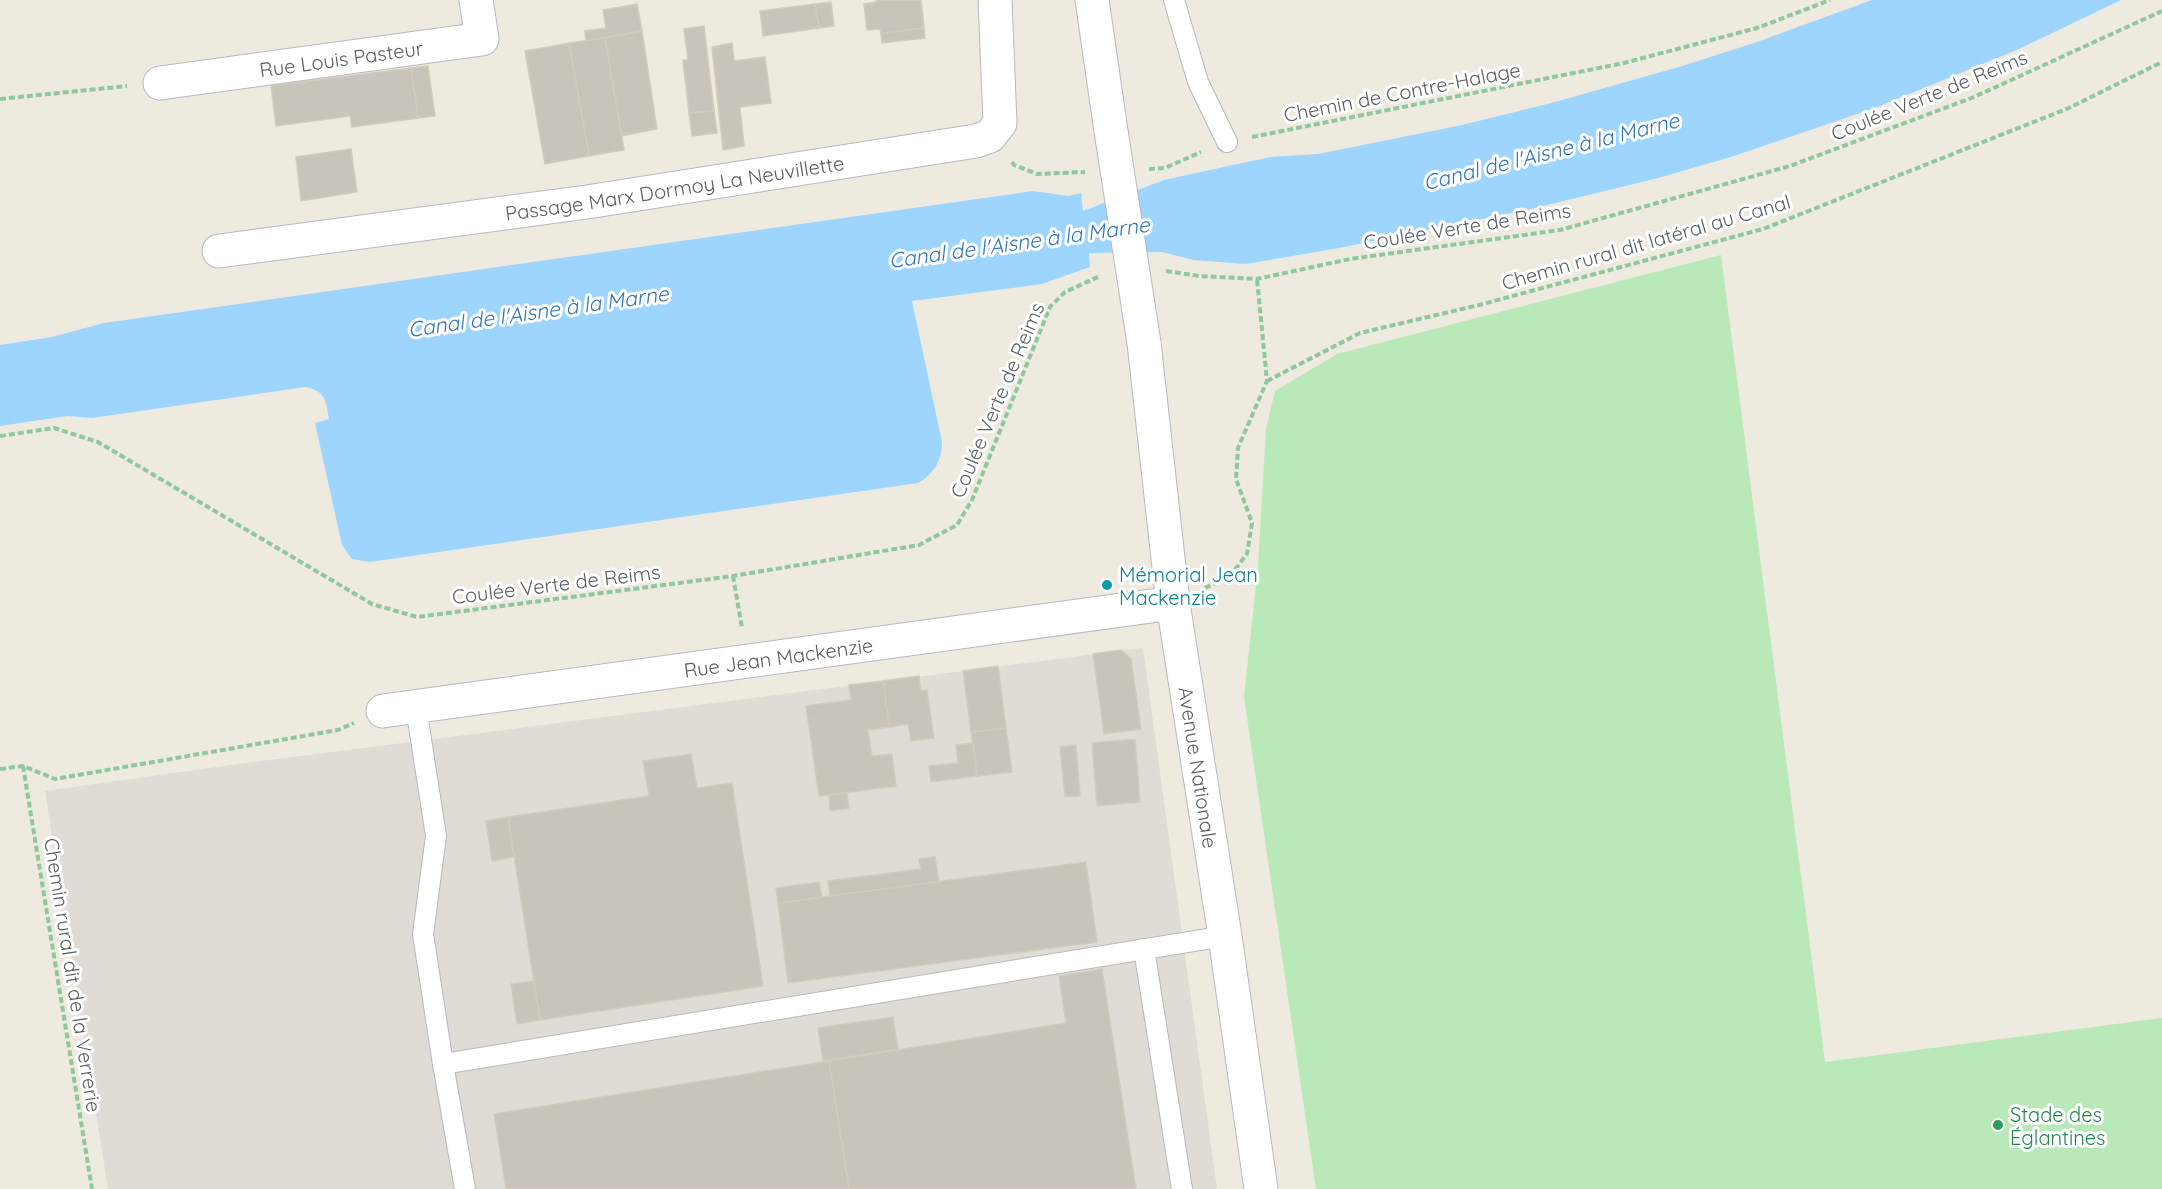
<svg xmlns="http://www.w3.org/2000/svg" width="2162" height="1189" viewBox="0 0 2162 1189" font-family="Quicksand,sans-serif">
  <rect width="100%" height="100%" fill="#eeeadf"/>
  <path fill="#dedcd4" d="M1143,648L1217,1189H108L45,791L238,764Z"/>
  <path fill="#b9e8b9" d="M1721,255L1825,1062L2162,1018V1189H1316L1244,697L1258,566L1266,429L1275,391L1337,354Z"/>
  <path fill="#9ed5ff" d="M1872,0H2121L2019,49L1875,108L1731,157L1658,178L1531,209L1339,248L1246,264L1193,260L1162,252L1089,253L1090,267L1042,284L912,301L942,442C942,460 934,474 918,483L370,562L352,559L342,545L315,423L329,419C326,401 326,391 305,387L92,418L67,416L0,426V345L52,337L104,323L1033,191L1068,196L1081,193L1083,211L1164,180L1270,157L1318,154L1462,125L1555,102L1679,67L1757,42Z"/>
  <g fill="#c8c4bc" stroke="#d3ccbd" stroke-width="1.5">
    <path d="M876,0H921L924,28L881,34L880,29L867,30L864,4L877,2Z"/>
    <path d="M831,2L834,26L819,28L815,4Z"/>
    <path d="M637,4L642,31L586,41L585,31L606,28L603,10Z"/>
    <path d="M815,4L819,28L763,36L760,11Z"/>
    <path d="M704,26L714,111L689,113L683,60H688L684,29Z"/>
    <path d="M924,28L925,38L882,43L881,34Z"/>
    <path d="M642,31L657,129L621,136L605,38Z"/>
    <path d="M605,38L624,150L589,156L569,43Z"/>
    <path d="M569,43L589,156L545,164L525,51Z"/>
    <path d="M732,43L734,61L765,57L771,103L740,107L744,146L723,150L712,47Z"/>
    <path d="M428,66L435,116L418,118L411,68Z"/>
    <path d="M411,68L418,118L352,127L350,116L276,126L271,86Z"/>
    <path d="M714,111L717,133L692,136L689,113Z"/>
    <path d="M351,149L357,192L301,201L296,157Z"/>
    <path d="M1121,650L1131,659L1141,729L1104,734L1093,654Z"/>
    <path d="M998,666L1006,728L971,732L963,671Z"/>
    <path d="M919,676L921,691L927,690L934,738L911,741L908,724L889,727L883,681Z"/>
    <path d="M883,681L889,727L868,730L872,756L892,754L896,786L819,796L806,706L851,700L849,685Z"/>
    <path d="M1006,728L1012,772L977,776L971,732Z"/>
    <path d="M1135,739L1140,802L1097,806L1092,743Z"/>
    <path d="M973,743L977,776L931,782L929,766L958,763L956,745Z"/>
    <path d="M1076,745L1080,796L1065,797L1060,747Z"/>
    <path d="M691,754L697,788L732,783L763,986L540,1020L508,817L649,796L643,761Z"/>
    <path d="M847,793L849,808L830,811L829,795Z"/>
    <path d="M508,817L514,857L492,861L486,821Z"/>
    <path d="M935,857L939,882L830,896L828,881L921,869L919,859Z"/>
    <path d="M1086,862L1097,942L788,983L778,903Z"/>
    <path d="M819,882L822,897L778,903L776,888Z"/>
    <path d="M1102,969L1136,1189H849L829,1061L1066,1023L1059,976Z"/>
    <path d="M534,981L540,1020L517,1024L511,984Z"/>
    <path d="M893,1017L898,1049L823,1061L818,1028Z"/>
    <path d="M829,1061L849,1189H506L494,1114Z"/>
  </g>
  <g fill="none" stroke-linecap="round" stroke-linejoin="round">
    <defs>
      <g id="lane">
        <path d="M1174,0L1198,82L1227,142"/>
        <path d="M416,707L436,836L423,934L443,1064"/>
        <path d="M1144,949L1182,1189"/>
        <path d="M465,1189L443,1064L1225,936"/>
      </g>
      <g id="street">
        <path id="s1" d="M160,83L482,39L476,0"/>
        <path id="s2" d="M219,251L587,202L976,141L990,136L1000,123L995,0"/>
        <path id="s3" d="M383,711L1173,603"/>
      </g>
      <g id="secondary">
        <path d="M1092,0L1111,131"/>
        <path id="s4" d="M1144,343L1173,603L1225,936L1261,1189"/>
      </g>
    </defs>
    <use href="#lane" stroke="#b5b9be" stroke-width="22"/>
    <use href="#street" stroke="#b5b9be" stroke-width="35"/>
    <use href="#secondary" stroke="#b6bac0" stroke-width="35"/>
    <g stroke="#8fc89f" stroke-width="4" stroke-dasharray="6 3" stroke-linecap="butt">
      <path d="M0,99L127,86"/>
      <path d="M1252,137L1624,63L1757,28L1830,0"/>
      <path d="M1012,162L1014,165L1037,174L1085,172"/>
      <path d="M1149,169L1165,168L1201,152"/>
      <path d="M1166,271L1199,276L1257,279L1350,259L1560,230L1790,166L1974,97L2162,11"/>
      <path d="M1267,381L1360,333L1479,305L1763,229L2069,108L2162,62"/>
      <path d="M0,436L54,428L98,442L372,604L417,617L733,576L919,545L957,525L972,500L1050,307L1065,292L1100,276"/>
      <path d="M733,576L742,628"/>
      <path d="M1205,588L1230,576L1247,554L1252,523L1236,479L1238,448L1267,381L1257,279"/>
      <path d="M23,766L92,1189"/>
      <path d="M0,769L23,766L55,779L338,730L354,723"/>
    </g>
    <use href="#lane" stroke="#fff" stroke-width="20"/>
    <use href="#street" stroke="#fff" stroke-width="33"/>
    <use href="#secondary" stroke="#fff" stroke-width="33"/>
    <defs>
      <path id="secondary-bridge" d="M1111,131L1144,343"/>
    </defs>
    <use href="#secondary-bridge" stroke="#b6bac0" stroke-width="35" stroke-linecap="butt"/>
    <use href="#secondary-bridge" stroke="#fff" stroke-width="33"/>
  </g>
  <circle fill="#0f9aa8" stroke="#fff" stroke-width="2" cx="1107" cy="585" r="6"/>
  <circle fill="#2e9e5b" stroke="#fff" stroke-width="2" cx="1998" cy="1125" r="6"/>
  <g text-anchor="middle" dominant-baseline="central" stroke-width="6" stroke-linejoin="round" paint-order="stroke">
    <g font-size="20" fill="#585d62" stroke="#fff">
      <text stroke="none"><textPath href="#s1" startOffset="183">Rue Louis Pasteur</textPath></text>
      <text transform="translate(1402 92) rotate(-11)">Chemin de Contre-Halage</text>
      <text transform="translate(1929 95) rotate(-22)">Coulée Verte de Reims</text>
      <text stroke="none"><textPath href="#s2" startOffset="460">Passage Marx Dormoy La Neuvillette</textPath></text>
      <text transform="translate(1467 226) rotate(-9)">Coulée Verte de Reims</text>
      <text transform="translate(1646 242) rotate(-16)">Chemin rural dit latéral au Canal</text>
      <text transform="translate(997 400) rotate(-67)">Coulée Verte de Reims</text>
      <text transform="translate(556 584) rotate(-7)">Coulée Verte de Reims</text>
      <text stroke="none"><textPath href="#s3" startOffset="399">Rue Jean Mackenzie</textPath></text>
      <text stroke="none"><textPath href="#s4" startOffset="428">Avenue Nationale</textPath></text>
      <text transform="translate(73 975) rotate(81)">Chemin rural dit de la Verrerie</text>
    </g>
    <g font-size="20" fill="#0d838f" stroke="#fff" text-anchor="start">
      <text x="1119" y="574">Mémorial Jean<tspan x="1119" dy="23">Mackenzie</tspan></text>
    </g>
    <g font-size="20" fill="#27864d" stroke="#fff" text-anchor="start">
      <text x="2010" y="1114">Stade des<tspan x="2010" dy="23">Églantines</tspan></text>
    </g>
    <g font-size="21" font-style="italic" fill="#3175bb" stroke="#fff">
      <text transform="translate(1551 151) rotate(-14)">Canal de l'Aisne à la Marne</text>
      <text transform="translate(1019 242) rotate(-8)">Canal de l'Aisne à la Marne</text>
      <text transform="translate(538 311) rotate(-8)">Canal de l'Aisne à la Marne</text>
    </g>
  </g>
</svg>
